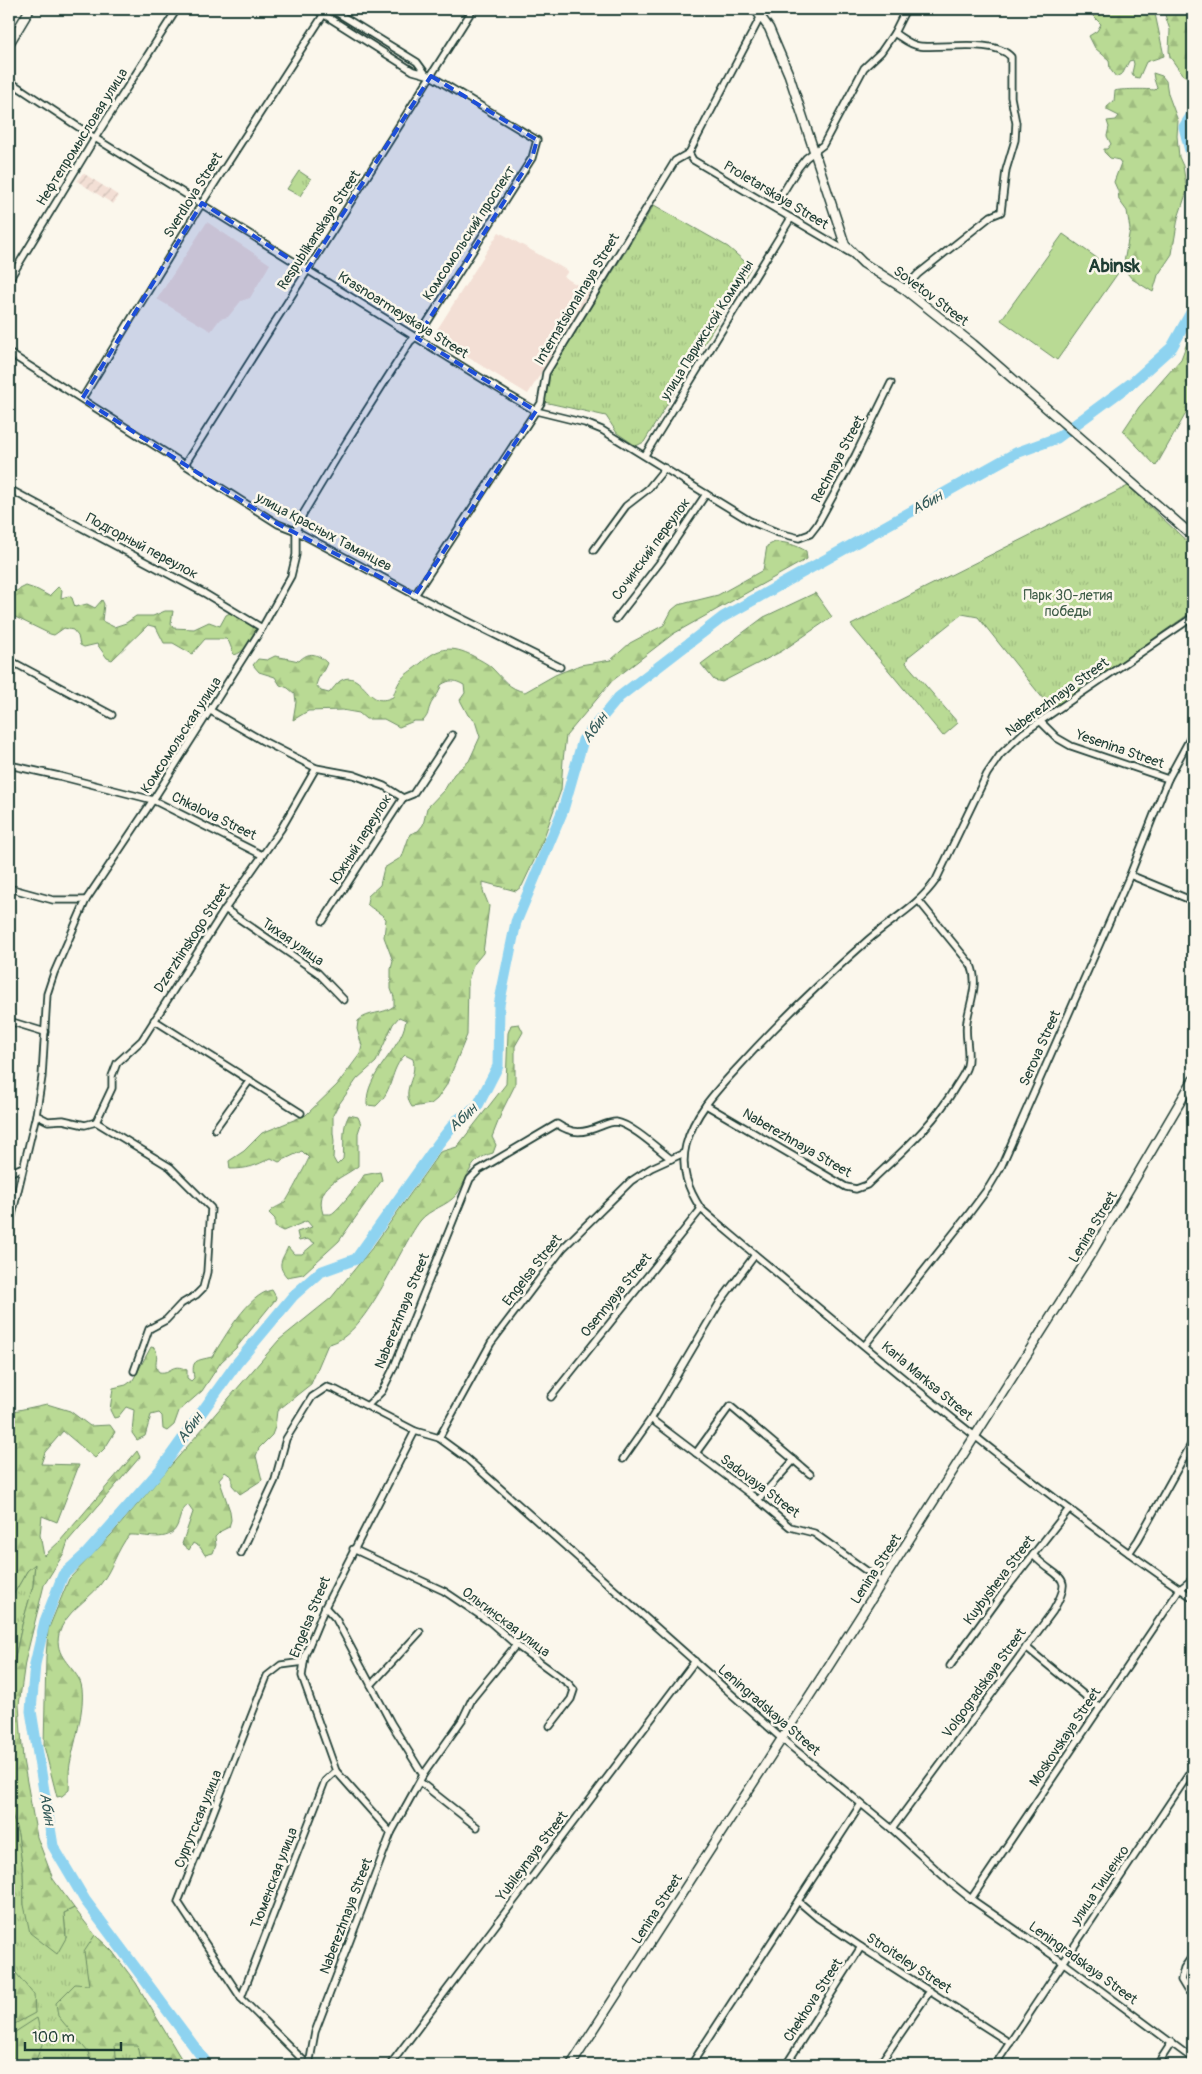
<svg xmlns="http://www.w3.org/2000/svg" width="1202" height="2074" viewBox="0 0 1202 2074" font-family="Pangolin,sans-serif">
  <defs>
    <pattern id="industrial-furrows" width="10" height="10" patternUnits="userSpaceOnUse" patternTransform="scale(1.25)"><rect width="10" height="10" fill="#f3dfd5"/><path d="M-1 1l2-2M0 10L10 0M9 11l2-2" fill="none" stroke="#d0c0b7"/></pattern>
    <pattern id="grass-tufts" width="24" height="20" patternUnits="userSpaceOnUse" patternTransform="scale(1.25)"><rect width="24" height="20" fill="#b9da94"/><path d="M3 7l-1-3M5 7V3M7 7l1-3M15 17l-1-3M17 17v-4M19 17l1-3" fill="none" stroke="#9fbc80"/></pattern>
    <pattern id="forest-firs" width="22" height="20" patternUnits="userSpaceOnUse" patternTransform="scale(1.25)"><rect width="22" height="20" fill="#b9da94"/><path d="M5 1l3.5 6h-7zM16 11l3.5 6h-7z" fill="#9fbc80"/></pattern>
  </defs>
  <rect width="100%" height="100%" fill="#fbf7ec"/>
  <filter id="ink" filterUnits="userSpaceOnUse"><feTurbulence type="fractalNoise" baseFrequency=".02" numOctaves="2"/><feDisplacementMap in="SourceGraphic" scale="10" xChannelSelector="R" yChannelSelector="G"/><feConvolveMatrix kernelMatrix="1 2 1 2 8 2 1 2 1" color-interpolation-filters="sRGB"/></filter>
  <g filter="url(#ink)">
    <g fill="#f3dfd5">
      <path d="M207,222L270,264L250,298L241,301L228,317L220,319L211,331L157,299Z"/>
      <path d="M499,232L568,271L564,277L591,293L528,394L433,336Z"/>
    </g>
    <path fill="url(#industrial-furrows)" d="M83,173L119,196L113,204L77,181Z"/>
    <g fill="url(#grass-tufts)" stroke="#6c8c64">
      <path d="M299,171L311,179L300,196L287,189Z"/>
      <path d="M654,205L728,247L751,267L644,442L636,446L617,433L606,416L544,402L550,374Z"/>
      <path d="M1128,486L1193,547V611L1052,710L978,617L962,614L908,657L906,663L958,723L943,736L851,625Z"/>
      <path d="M35,1563L33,1586L22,1625L9,1686V1602L27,1571Z"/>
      <path d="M9,1804L18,1834L23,1871L24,1905L66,1938L64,1913L74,1908L95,1935L112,1951L185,2065H9Z"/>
    </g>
    <g fill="url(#forest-firs)" stroke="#6c8c64">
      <path d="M1091,9H1154L1164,56L1146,62L1139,78L1134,77L1132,73L1134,64L1133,60L1129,61L1123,73L1116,77L1110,69L1109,60L1095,48L1089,36L1097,31L1101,24L1091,14Z"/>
      <path d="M1163,9H1193V81L1182,74L1170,57L1169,51L1170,30Z"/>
      <path d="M1153,73L1162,76L1166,81L1168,94L1178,121L1177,136L1179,157L1183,166L1187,191L1178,218L1172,254L1158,275L1153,292L1132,279L1123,268L1130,229L1127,211L1119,200L1118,191L1114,182L1121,163L1119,160L1110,158L1104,152V149H1107L1111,144L1107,136L1109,127L1107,121L1116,120L1119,116L1107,110V107L1114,101L1115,91C1119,89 1148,89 1155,90L1157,88L1154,79Z"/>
      <path d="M1193,327V401L1156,466L1123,431L1139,407L1181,359Z"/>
      <path d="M775,542C786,542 796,545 806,551L807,559L673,634L612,681L566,736L563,760L561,790L540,848L522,886L516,891L483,882V891L489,906L483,953L473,965L468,981L467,1035L446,1086L437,1099L431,1104L412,1107C400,1089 418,1078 413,1059L405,1055C389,1070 395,1089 376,1106L367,1105C365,1073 402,1050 406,1020L399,1017L393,1024L376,1062L357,1079L337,1107L333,1115V1133L334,1141L333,1158L337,1165L343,1159C345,1144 341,1129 349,1115L358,1117L361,1124L358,1133V1166C340,1180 314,1185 323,1214C324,1214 330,1214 331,1214C337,1212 361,1181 364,1175L380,1172L382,1180L339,1241L303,1274L287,1277C276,1265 282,1260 288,1247L294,1254H302L315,1243L307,1239L299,1241L297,1232L312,1227L307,1221L283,1231L275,1227V1219L269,1213C275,1206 280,1207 286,1201C288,1199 307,1163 309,1158L302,1151L279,1162L271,1158C255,1166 248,1169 230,1169L229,1161L244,1151L262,1133L306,1115L337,1085L360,1054L362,1046L357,1029L358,1021C368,1011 383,1015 394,1006V997L391,989V969L393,961L384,937L386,919C380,912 373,910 367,904L368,896L380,885L384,868L402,857L410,834L418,831L423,825L427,808L445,789L454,774L469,761L480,737L475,721L468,715L460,700L465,693L464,685C455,680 450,679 441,685C439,696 433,698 430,706C427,714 429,714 423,721H414L399,727L384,719H366L359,713L342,710L308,711L293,720L296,702L295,694L288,688L280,685L275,677L259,672L253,665L258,659L267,660L275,656L299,661C309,651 317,653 327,663C324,672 318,676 316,685L321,691L329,693C333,689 336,684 340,681C357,670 365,694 377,699C383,701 388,699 393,697C400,675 404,677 421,663C438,647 452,645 473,656C480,660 487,663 492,668C503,679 509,689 525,692L555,675L580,665L611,660L630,643L664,625L672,610L678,605L718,595L763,570L767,546Z"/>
      <path d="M26,586L38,590L49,596L58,587L62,590L61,598L69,596L72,598L75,607L87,604L95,608L102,600L104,604L102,621L114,627L126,623L136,616H153L165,611H173L171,623L173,628L194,629L209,622L220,626L226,615L230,613L254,627L256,630C253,639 244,653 234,655L229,642L226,639H205L192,654L173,643H164L156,627L148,625L112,660L107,658L97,644L84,647L80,645L78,636L73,630L64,628L54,635L50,634L9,614V590L16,591Z"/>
      <path d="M815,593L832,617L782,651L722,682L714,680L701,664L764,617Z"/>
      <path d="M519,1024L523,1032L515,1046V1085L503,1109L492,1137L496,1145L493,1153C467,1160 471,1175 457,1194C448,1206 429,1209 420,1221C398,1250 365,1339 328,1344L311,1384L277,1411L275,1427L272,1435L259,1448L256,1456L262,1480L240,1494L232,1485V1477L225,1472L219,1479L230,1511L231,1520L229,1527L221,1531L215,1537L216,1545L213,1553L205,1555L200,1547L193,1543L189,1550L182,1544L193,1512L188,1505C180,1511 181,1517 177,1526C169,1544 145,1534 129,1535C117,1550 112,1570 100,1585C87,1601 65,1612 59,1634C54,1656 72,1665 80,1681C88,1700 74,1743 70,1764C68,1773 70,1781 69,1790L62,1796L57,1797L44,1746L46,1657L48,1630L69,1579L111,1535L279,1340L331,1298L372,1248L440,1152L457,1147L506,1084L508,1033L511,1025Z"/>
      <path d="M272,1290L276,1297L275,1300L236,1348L221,1362L202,1391L179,1411L174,1425L167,1431L163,1429L162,1416L159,1413L151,1415L145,1436L137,1440L132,1433L134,1410L126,1407L118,1417L114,1418L110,1410L113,1388L126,1385L133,1380L151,1347L155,1348C160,1356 152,1365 159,1372C172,1374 171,1362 187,1370V1378L191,1381L194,1378C191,1359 196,1361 212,1357C225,1337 248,1294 272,1290Z"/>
      <path d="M47,1404L70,1411L90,1426L110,1425L115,1432L105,1448L95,1458L63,1431L45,1452L41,1464L79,1465L57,1522L42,1516L40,1535L44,1556L60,1541L137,1451L140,1457L68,1541L64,1553L44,1585L25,1662L19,1705L23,1760L37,1837L53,1879L74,1908L64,1913L66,1938L57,1954L30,1933L24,1905L23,1871L18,1834L9,1804L13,1781L9,1767V1686L22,1625L33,1586L35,1564L27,1571L9,1602V1412Z"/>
      <path d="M95,1935L112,1951L136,1983L185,2065H141L137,2045H115L117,2065H91L88,2052L58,2016L56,2003L75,1984L89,1985L84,1952Z"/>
      <path d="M9,1973H16L34,1995L35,2013L9,2027V2004L14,1999L13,1992L9,1993Z"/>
      <path d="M37,2018L43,2042L34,2065H9V2036Z"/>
    </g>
    <path fill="#b9da94" stroke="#6c8c64" d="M1063,234L1118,273L1057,360L1001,320Z"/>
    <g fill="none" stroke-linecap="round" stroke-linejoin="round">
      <g stroke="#8ed3f0" stroke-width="11">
        <path d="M1193,113L1184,127L1193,163"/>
        <path d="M208,2065L85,1900L53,1846L31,1711L35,1664L45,1621L63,1575L87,1553L161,1469L237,1363L293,1296L320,1272L356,1259L438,1144L457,1120L477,1107L498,1066L499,1005L516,922L563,810L583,740L619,697L723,617L1016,453L1057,438L1133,382L1172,347L1193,309"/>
      </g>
      <defs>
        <g id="minor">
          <path d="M331,9L417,62L425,73"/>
          <path d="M894,33C901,37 910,45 919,46C942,49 995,38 1011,57V97L1016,123L1015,140L1006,170L1001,212L991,216L918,274L904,289"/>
          <path d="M9,81L95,138L510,396L536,411L585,423L602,430L750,521L779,533L799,538L810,534L817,525L855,456L891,383"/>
          <path d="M689,153L693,160L850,253"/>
          <path d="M774,207L798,168L806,158L823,145L864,68L881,52L894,33L906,9"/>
          <path d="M9,280L95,138L177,9"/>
          <path d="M9,353L278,524L296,531L415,595L560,667"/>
          <path d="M82,399L202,203L324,14L330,9"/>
          <path d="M645,455L791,218"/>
          <path d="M185,464L473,9"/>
          <path d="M9,489L204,593L262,628"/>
          <path d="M594,550L626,506L648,489L665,468"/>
          <path d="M415,595L541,403L546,373L675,161L689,153L761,16"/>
          <path d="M1193,617L1023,733L1000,755L987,774L936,880C918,906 892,919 868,940C824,979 781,1020 741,1064C719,1088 694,1113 686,1145C680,1169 688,1189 701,1209C861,1344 1020,1480 1193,1598"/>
          <path d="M616,619L661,561L706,494"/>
          <path d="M9,660L112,715"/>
          <path d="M211,711L263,741L316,768L354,775L384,786L403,798"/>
          <path d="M1041,722L1057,738L1071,746L1168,779"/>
          <path d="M9,765L59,776L153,800L262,855"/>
          <path d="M403,798L413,794L452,735"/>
          <path d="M1130,875L1193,901"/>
          <path d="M9,888L53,900H86"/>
          <path d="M225,909L318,973L344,1000"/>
          <path d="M323,921L403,798"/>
          <path d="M154,1020L301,1113"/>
          <path d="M9,1021L45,1032"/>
          <path d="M706,1105L846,1187L856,1189L867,1185C899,1154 934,1125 956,1086C960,1080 965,1073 967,1066C971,1052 964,1036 967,1021C970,1002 979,983 971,965L919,901"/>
          <path d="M36,1115L48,1121L63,1120L85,1125L96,1122L170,1167L211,1208L207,1272L203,1288L196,1295L181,1304L166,1320L149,1329L134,1371"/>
          <path d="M96,1122L112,1088V1076L117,1063L142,1040L225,909L281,829L316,768"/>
          <path d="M215,1129L250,1080"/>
          <path d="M9,1173L23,1167"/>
          <path d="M9,1228L36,1115L42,1077L47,994L54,973L86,900L153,800L262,628L291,576L296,555V531L303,514L347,441L410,342L421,332L532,158L537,140L431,76L413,71L315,9"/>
          <path d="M865,1345L968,1215L989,1187L1001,1167L1130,875L1168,779L1193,733"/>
          <path d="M551,1397L701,1209"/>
          <path d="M368,1405L382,1391L393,1369L470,1179L479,1170L557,1124C573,1135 584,1133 601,1126C606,1124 610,1122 616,1122C631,1124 658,1149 671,1159"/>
          <path d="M651,1419L758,1500L790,1527L814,1533L882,1582"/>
          <path d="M439,1438L491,1343L563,1248L631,1181L651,1168L684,1153"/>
          <path d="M696,1453L730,1406L810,1474"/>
          <path d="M623,1459L651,1419L720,1302L755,1255"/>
          <path d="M758,1500L794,1460"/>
          <path d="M353,1549L444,1591L490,1622L516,1645L568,1683L574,1690L571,1699L550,1726"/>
          <path d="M241,1553L275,1480L286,1439L312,1397L327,1387L336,1390L415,1431L439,1438L465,1457L782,1739L892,1829L951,1883L971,1899L1064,1963L1193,2059"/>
          <path d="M1129,1553L1138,1540L1193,1441"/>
          <path d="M325,1607L336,1619L391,1723L423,1775"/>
          <path d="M1026,1647L1100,1708"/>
          <path d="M304,1662L281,1665L267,1676L178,1902L241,1998L308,2065"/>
          <path d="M950,1666L1003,1593L1069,1509"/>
          <path d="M371,1685L420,1632"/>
          <path d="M420,1782L477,1827"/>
          <path d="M892,1829L1053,1611C1075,1573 1058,1581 1033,1555"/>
          <path d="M391,1833L336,1771L302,1676L305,1655L325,1607L415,1431"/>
          <path d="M971,1899L1180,1589L1193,1579"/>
          <path d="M798,1901L818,1918L861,1947L1010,2043"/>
          <path d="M1193,1955L1184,1968L1181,1980L1187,1990L1193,1995"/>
          <path d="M241,1998L325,1781L336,1771"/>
          <path d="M309,2065L315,2032L391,1833L423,1775L462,1720L472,1699L516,1645"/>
          <path d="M390,2065L695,1661"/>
          <path d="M691,2065L861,1804"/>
          <path d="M786,2065L861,1947"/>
          <path d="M879,2065L930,1991"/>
          <path d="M995,2065L1193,1768"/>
          <path d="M1157,2065L1172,2042"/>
        </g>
        <g id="secondary">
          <path d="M755,9L769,28L789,75L845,245L863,263L904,289L973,344L1193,536"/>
          <path d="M9,44L30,9"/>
          <path d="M571,2065L830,1664L1094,1249L1193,1080"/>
        </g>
      </defs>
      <use href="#minor" stroke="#1f3d34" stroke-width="9"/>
      <use href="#secondary" stroke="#1f3d34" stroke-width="11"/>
      <use href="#minor" stroke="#fbf7ec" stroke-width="5.5"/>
      <use href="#secondary" stroke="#fbf7ec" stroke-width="8"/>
    </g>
  </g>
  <path fill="#1d4ed8" fill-opacity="0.2" stroke="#1d4ed8" stroke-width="4" stroke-dasharray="10 6" stroke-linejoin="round" d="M431,76L537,140L532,158L417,338L536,411L415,595L278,524L82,399L202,203L307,270Z"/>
  <g text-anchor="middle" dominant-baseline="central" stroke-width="5" stroke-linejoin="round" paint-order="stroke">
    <g font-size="14" fill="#1f3d34" stroke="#fbf7ec">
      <text transform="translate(82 137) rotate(-58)">Нефтепромысловая улица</text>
      <text transform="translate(193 195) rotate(-58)">Sverdlova Street</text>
      <text transform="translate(776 195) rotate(31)">Proletarskaya Street</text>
      <text transform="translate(319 230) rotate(-57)">Respublikanskaya Street</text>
      <text transform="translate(469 233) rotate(-57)">Комсомольский проспект</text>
      <text transform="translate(931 296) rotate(37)">Sovetov Street</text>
      <text transform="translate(577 299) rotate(-59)">Internatsionalnaya Street</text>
      <text transform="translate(403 315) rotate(32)">Krasnoarmeyskaya Street</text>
      <text transform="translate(707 330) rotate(-58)">улица Парижской Коммуны</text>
      <text transform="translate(838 459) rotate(-62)">Rechnaya Street</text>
      <text transform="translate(324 532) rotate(28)">улица Красных Таманцев</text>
      <text transform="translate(142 546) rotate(28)">Подгорный переулок</text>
      <text transform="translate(651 549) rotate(-54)">Сочинский переулок</text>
      <text transform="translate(1057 697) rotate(-36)">Naberezhnaya Street</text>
      <text transform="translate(181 735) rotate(-57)">Комсомольская улица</text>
      <text transform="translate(1120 749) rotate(19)">Yesenina Street</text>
      <text transform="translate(214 816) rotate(26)">Chkalova Street</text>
      <text transform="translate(361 839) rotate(-58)">Южный переулок</text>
      <text transform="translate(192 938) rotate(-57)">Dzerzhinskogo Street</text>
      <text transform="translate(293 942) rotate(35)">Тихая улица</text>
      <text transform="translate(1040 1048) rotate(-66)">Serova Street</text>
      <text transform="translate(797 1143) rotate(30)">Naberezhnaya Street</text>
      <text transform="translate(1093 1227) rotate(-59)">Lenina Street</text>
      <text transform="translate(532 1270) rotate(-52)">Engelsa Street</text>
      <text transform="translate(616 1295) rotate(-51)">Osennyaya Street</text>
      <text transform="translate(402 1311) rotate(-68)">Naberezhnaya Street</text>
      <text transform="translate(927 1381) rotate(40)">Karla Marksa Street</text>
      <text transform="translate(760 1486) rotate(37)">Sadovaya Street</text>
      <text transform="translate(876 1569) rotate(-57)">Lenina Street</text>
      <text transform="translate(999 1580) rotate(-53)">Kuybysheva Street</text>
      <text transform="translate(310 1617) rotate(-68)">Engelsa Street</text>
      <text transform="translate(506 1622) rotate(37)">Ольгинская улица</text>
      <text transform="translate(984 1683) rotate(-54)">Volgogradskaya Street</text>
      <text transform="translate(769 1710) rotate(41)">Leningradskaya Street</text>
      <text transform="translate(1065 1737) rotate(-56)">Moskovskaya Street</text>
      <text transform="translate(198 1819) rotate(-68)">Сургутская улица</text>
      <text transform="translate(532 1856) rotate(-53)">Yubileynaya Street</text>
      <text transform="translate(274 1878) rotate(-69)">Тюменская улица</text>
      <text transform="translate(1100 1885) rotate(-56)">улица Тищенко</text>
      <text transform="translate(657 1909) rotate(-57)">Lenina Street</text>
      <text transform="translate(346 1916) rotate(-69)">Naberezhnaya Street</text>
      <text transform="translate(909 1963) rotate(33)">Stroiteley Street</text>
      <text transform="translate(1083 1963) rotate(36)">Leningradskaya Street</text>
      <text transform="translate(813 2000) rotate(-57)">Chekhova Street</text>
    </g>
    <g font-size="14" fill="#3e5c47" stroke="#fbf7ec">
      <text x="1068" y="595">Парк 30-летия<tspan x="1068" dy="16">победы</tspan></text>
    </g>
    <g font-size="15" font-style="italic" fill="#355b5a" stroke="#fbf7ec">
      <text transform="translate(927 503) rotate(-29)">Абин</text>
      <text transform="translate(595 728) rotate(-54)">Абин</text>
      <text transform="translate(463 1118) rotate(-43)">Абин</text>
      <text transform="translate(190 1428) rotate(-54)">Абин</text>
      <text transform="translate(47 1809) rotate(81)">Абин</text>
    </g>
    <g font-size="19" font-weight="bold" fill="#1f3d34" stroke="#fbf7ec">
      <text x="1114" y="266">Abinsk</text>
    </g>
  </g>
  <rect width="1202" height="2074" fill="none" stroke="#fbf7ec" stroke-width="30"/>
  <rect x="15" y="15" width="1172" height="2044" fill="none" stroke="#1f3d34" stroke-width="2" filter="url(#ink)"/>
  <path d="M25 2042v8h96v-8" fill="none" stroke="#1f3d34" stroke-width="2.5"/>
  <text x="32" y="2042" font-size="15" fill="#1f3d34" stroke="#fbf7ec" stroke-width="4" paint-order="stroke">100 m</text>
</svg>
